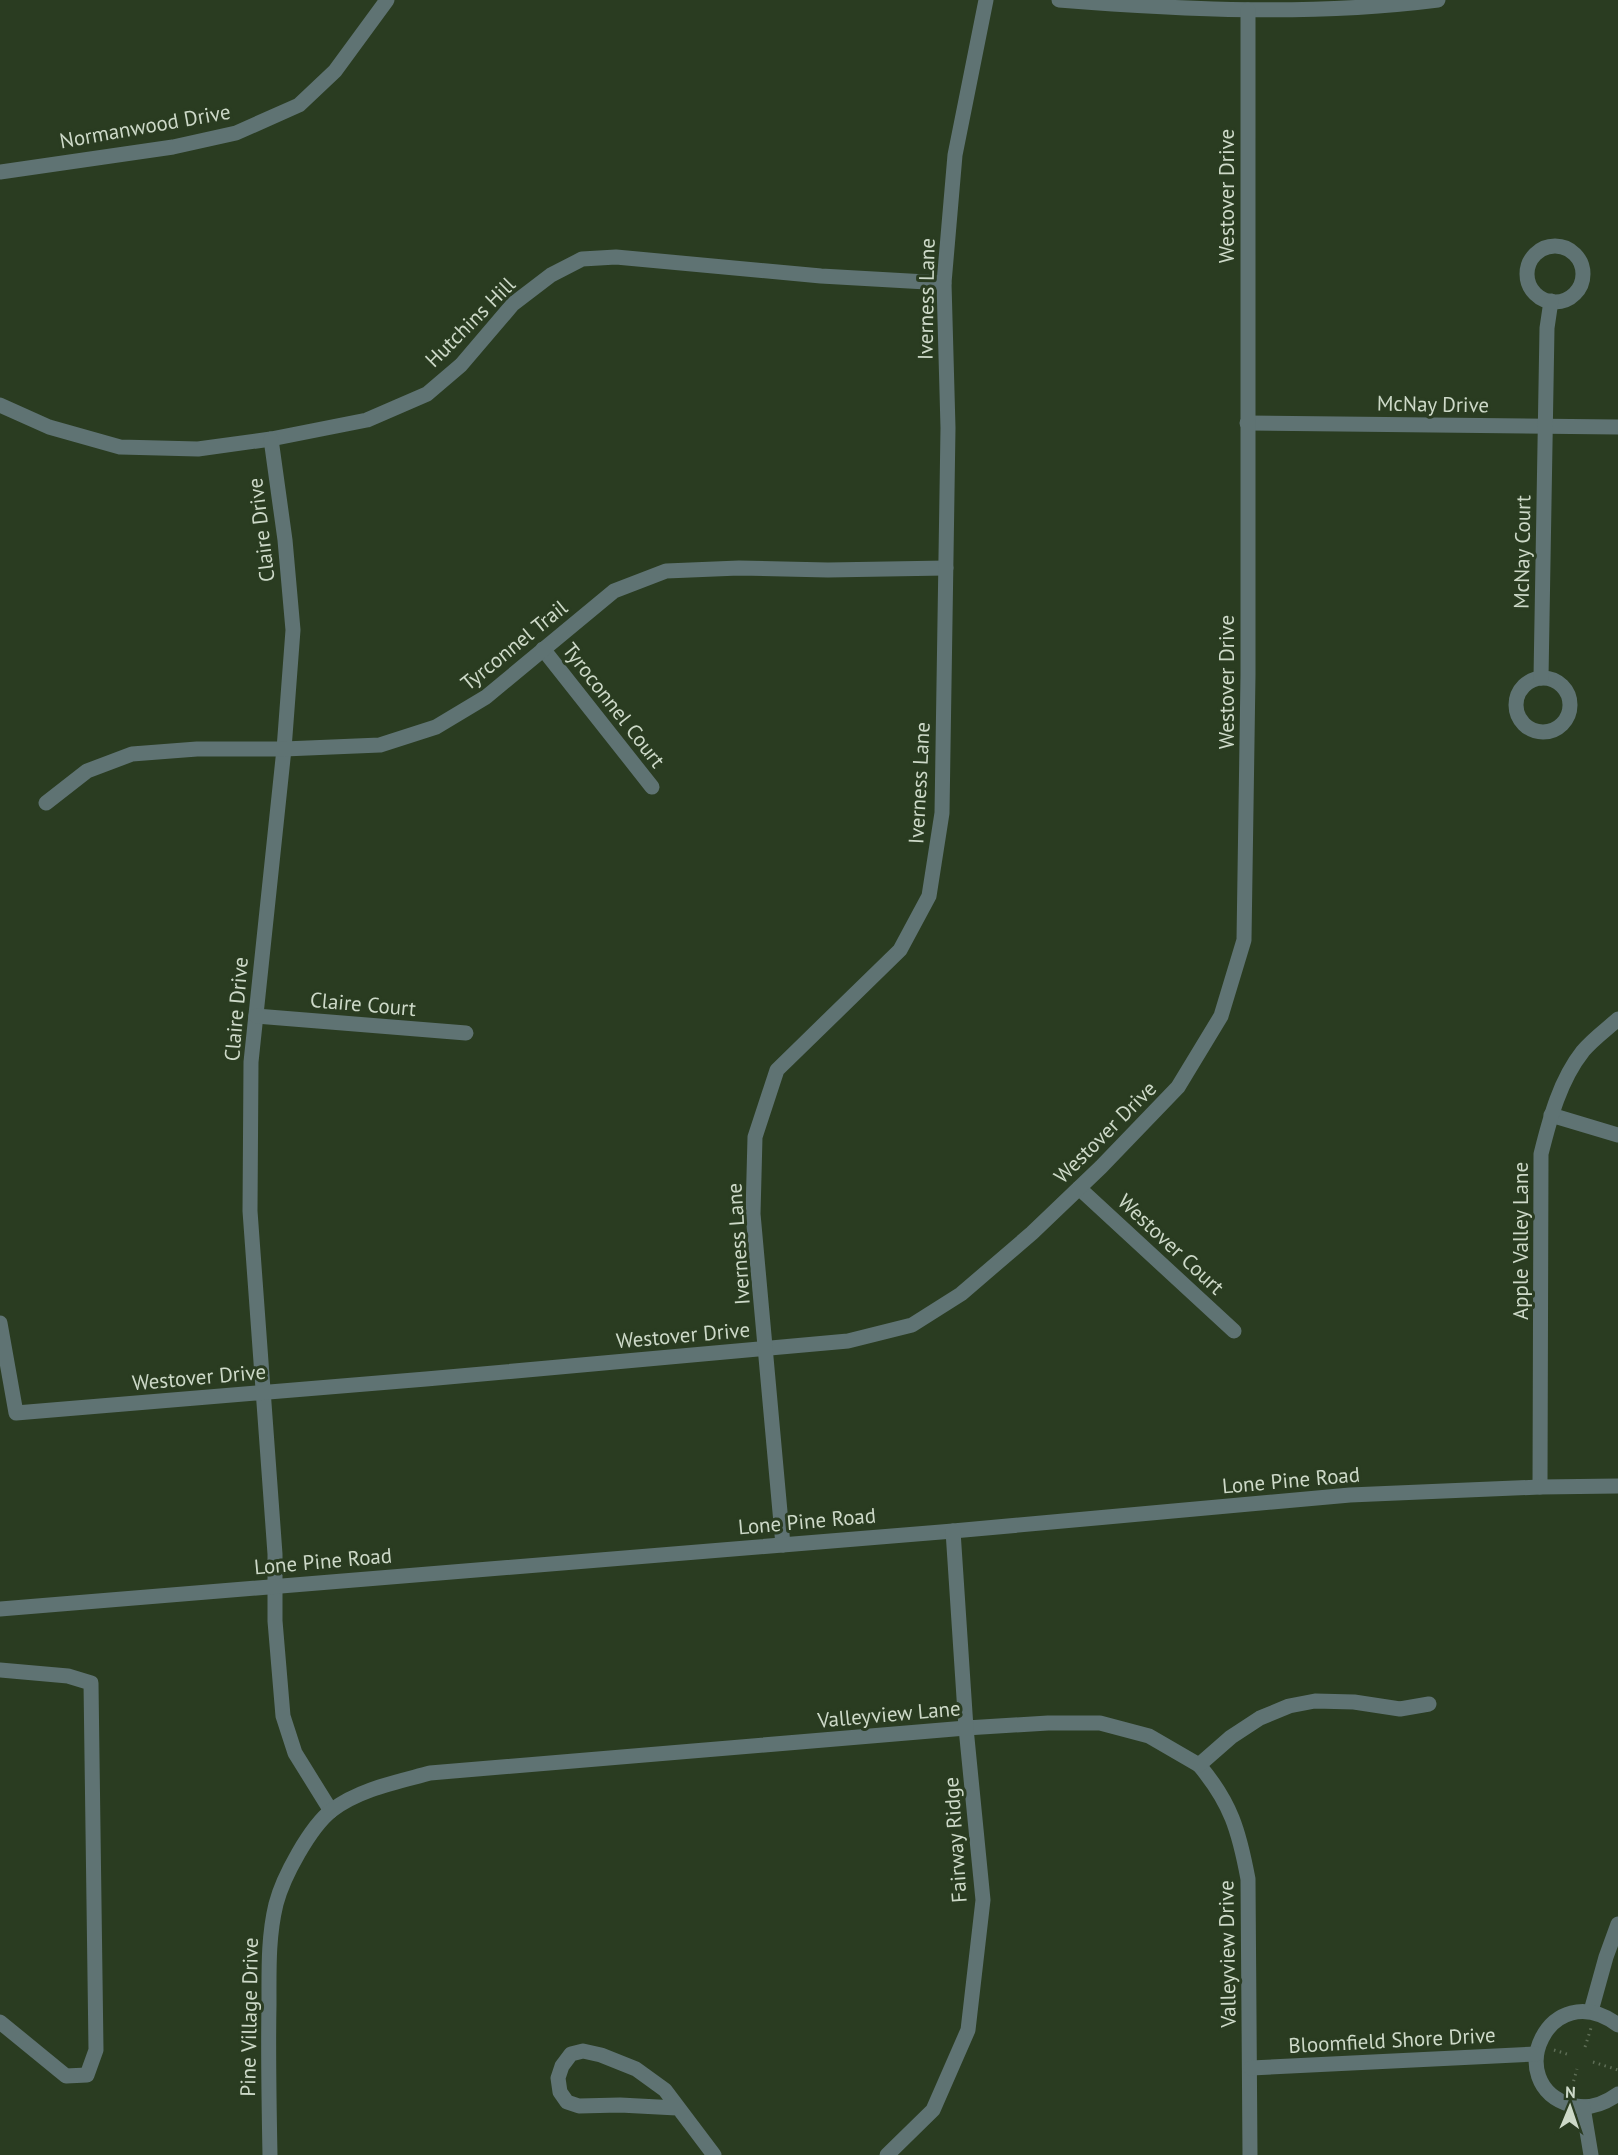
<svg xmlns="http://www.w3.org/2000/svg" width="1618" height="2155" viewBox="0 0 1618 2155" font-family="'PT Sans',sans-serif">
  <rect width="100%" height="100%" fill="#2a3c21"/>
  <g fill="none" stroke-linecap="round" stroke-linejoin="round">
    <g stroke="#5e6e56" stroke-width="3" stroke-dasharray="1.5 4.5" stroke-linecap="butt">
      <path d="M1585,2047L1591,2028"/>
      <path d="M1554,2050L1570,2055"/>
      <path d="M1593,2062L1618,2070"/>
      <path d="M1572,2087L1577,2069"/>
    </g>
    <g stroke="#5f7373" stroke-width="15">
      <path d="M1059,0C1185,10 1312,16 1438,0"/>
      <path d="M0,172L173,147L236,133L299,105L335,71L387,0"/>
      <circle cx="1555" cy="274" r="28"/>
      <path d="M0,405L49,427L120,447L198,449L271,439L367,420L427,394L461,365L513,304L551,275L582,259L616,257L821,276L944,283"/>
      <path d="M1247,423L1618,427"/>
      <path d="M271,439L285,540L293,630L284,749L251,1062L250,1211L275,1554V1621L283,1716L295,1753L331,1811"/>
      <path d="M543,649L652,787"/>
      <circle cx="1543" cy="705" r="27"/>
      <path d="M1541,678L1547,328L1551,301"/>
      <path d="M46,803L87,771L132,754L197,749H284L380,745L436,727L486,697L614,591L666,571L739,568L828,570L946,568"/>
      <path d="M256,1016L466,1033"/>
      <path d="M1551,1115L1618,1135"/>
      <path d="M1079,1188L1234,1331"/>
      <path d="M0,1323L16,1413L426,1379L848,1341L912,1325L961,1294L1032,1233L1101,1167L1178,1087L1221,1016L1244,940L1248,675V10"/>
      <path d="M1540,1487L1541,1154C1550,1118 1560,1080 1583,1051C1593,1039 1607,1029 1618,1019"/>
      <path d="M783,1545L753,1214L755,1137L777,1070L900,950L929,896L942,813L948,428L944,283L955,155L986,0"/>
      <path d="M0,1609L953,1531L1350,1495L1540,1487L1618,1486"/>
      <path d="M0,1670L68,1676L91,1683L96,2050L87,2075L66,2076L0,2022"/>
      <path d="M1199,1765C1231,1803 1239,1831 1248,1879L1250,2155"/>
      <path d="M1591,2011L1606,1957L1618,1924"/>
      <path d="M1618,2025C1549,1974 1500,2084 1571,2105C1588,2110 1604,2104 1618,2094"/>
      <path d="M1251,2068L1536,2054"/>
      <path d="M1583,2107L1591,2155"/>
      <path d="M677,2108L620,2105L579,2106L567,2102L560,2092L558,2078L562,2066L571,2054L583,2051L601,2055L636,2069L665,2090L714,2155"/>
      <path d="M270,2155C269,2105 268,2054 269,2004C269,1970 268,1937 276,1904C283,1877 310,1827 332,1810C360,1789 397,1782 430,1773L966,1728L1048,1723H1100L1149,1736L1199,1765L1231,1737L1260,1718L1289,1706L1315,1701L1354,1702L1400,1709L1429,1704"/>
      <path d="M887,2155L933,2110L968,2030L983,1900L966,1728L953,1531"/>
    </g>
  </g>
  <g text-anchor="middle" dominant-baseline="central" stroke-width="6" stroke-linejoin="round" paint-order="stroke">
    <g font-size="21" fill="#cdd9c8" stroke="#2a3c21">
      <text transform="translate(145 126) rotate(-10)">Normanwood Drive</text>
      <text transform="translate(1226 196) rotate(-90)">Westover Drive</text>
      <text transform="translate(926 299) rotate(-89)">Iverness Lane</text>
      <text transform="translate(470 322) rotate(-45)">Hutchins Hill</text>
      <text transform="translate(1433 404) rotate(1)">McNay Drive</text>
      <text transform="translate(261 530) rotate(-97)">Claire Drive</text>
      <text transform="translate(1522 552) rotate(-89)">McNay Court</text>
      <text transform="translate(514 645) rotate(-39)">Tyrconnel Trail</text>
      <text transform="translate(1226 682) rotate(-90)">Westover Drive</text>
      <text transform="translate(614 705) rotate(52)">Tyroconnel Court</text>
      <text transform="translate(919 783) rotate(-87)">Iverness Lane</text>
      <text transform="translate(363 1004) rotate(5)">Claire Court</text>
      <text transform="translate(236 1009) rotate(-85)">Claire Drive</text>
      <text transform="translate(1105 1132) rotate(-45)">Westover Drive</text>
      <text transform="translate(1520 1241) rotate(-90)">Apple Valley Lane</text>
      <text transform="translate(738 1244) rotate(-94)">Iverness Lane</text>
      <text transform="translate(1171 1244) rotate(43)">Westover Court</text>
      <text transform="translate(683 1335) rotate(-5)">Westover Drive</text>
      <text transform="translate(199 1377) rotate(-5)">Westover Drive</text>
      <text transform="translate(1291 1480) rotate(-5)">Lone Pine Road</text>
      <text transform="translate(807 1521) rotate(-5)">Lone Pine Road</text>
      <text transform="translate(323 1561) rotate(-5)">Lone Pine Road</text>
      <text transform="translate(889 1714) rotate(-5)">Valleyview Lane</text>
      <text transform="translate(955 1840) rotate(-94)">Fairway Ridge</text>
      <text transform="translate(1227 1954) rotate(-91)">Valleyview Drive</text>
      <text transform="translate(249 2017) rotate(-89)">Pine Village Drive</text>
      <text transform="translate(1392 2040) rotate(-3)">Bloomfield Shore Drive</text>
    </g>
  </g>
  <g transform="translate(1570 2107) rotate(2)" stroke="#2a3c21" stroke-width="4.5" paint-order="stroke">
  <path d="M0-4.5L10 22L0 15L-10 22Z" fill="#cdd9c8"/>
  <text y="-9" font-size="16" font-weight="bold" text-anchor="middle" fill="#cdd9c8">N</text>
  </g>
</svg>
